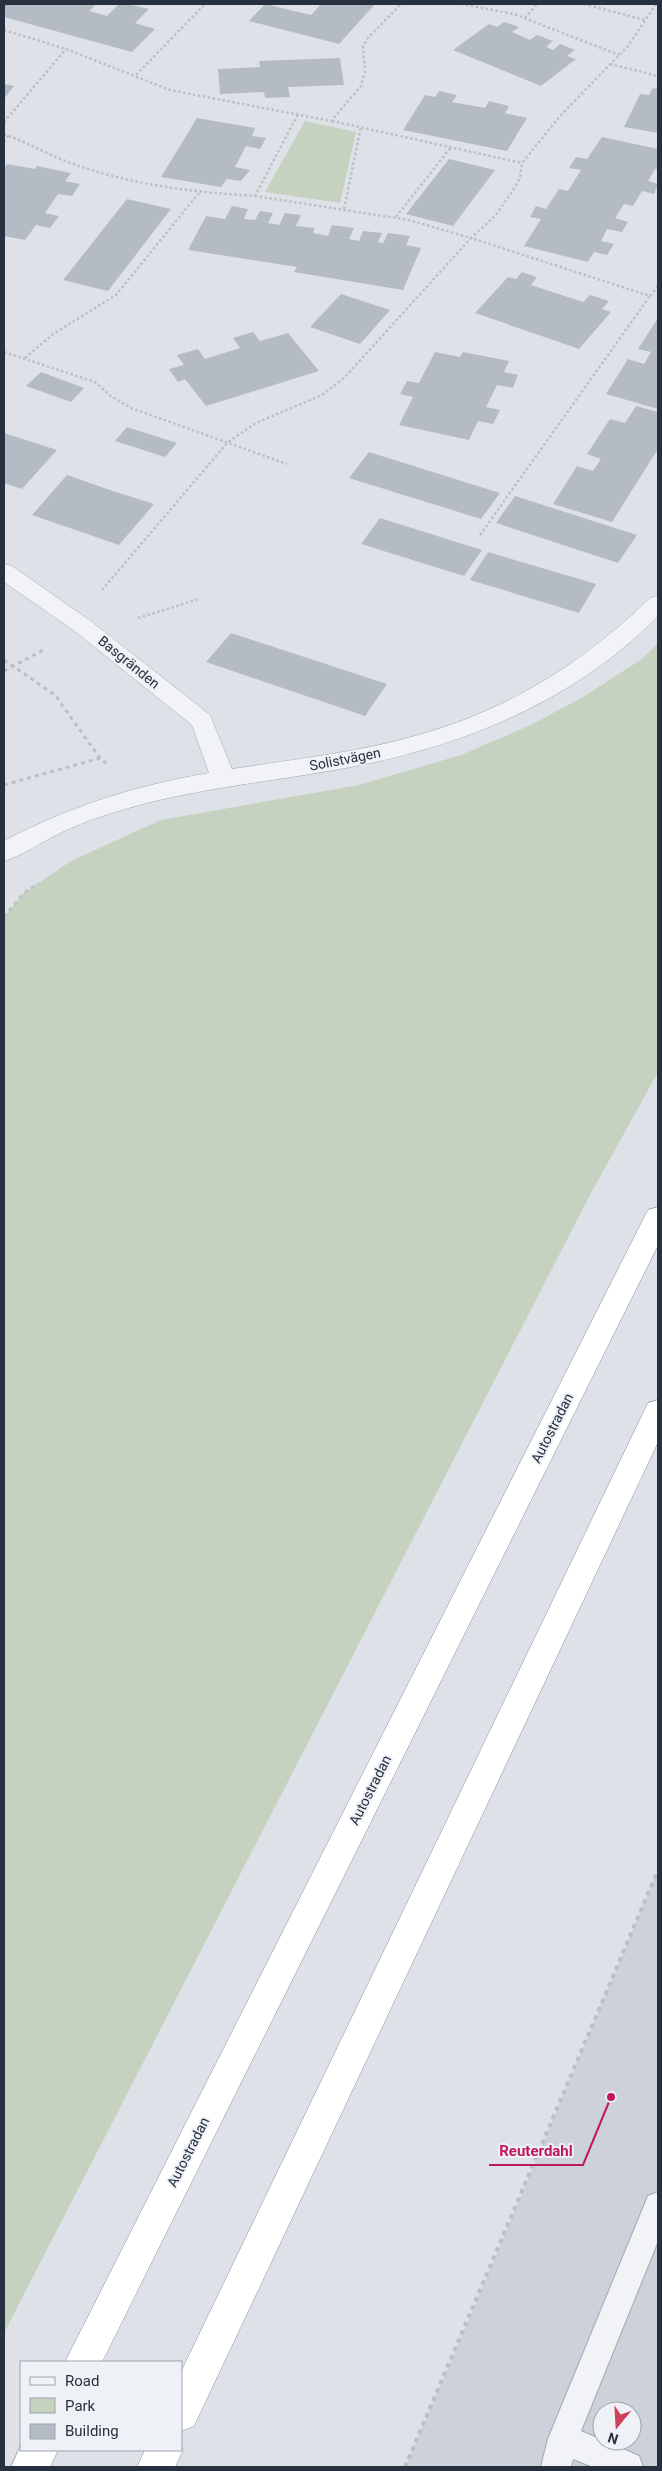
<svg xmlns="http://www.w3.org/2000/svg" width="662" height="2471" viewBox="0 0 662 2471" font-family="Roboto,sans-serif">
  <rect width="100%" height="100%" fill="#dee2e8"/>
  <path fill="#ccd1da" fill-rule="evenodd" d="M658,1870V2467H405L467,2324ZM602,2411H632V2441H602Z"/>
  <g fill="#c4d2bf">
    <path d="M305,121L356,132L340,203L265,192Z"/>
    <path d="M658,643V1072L590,1195L4,2333V917L24,893L71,861L161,820L359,785L461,755L531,725L583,697L642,659Z"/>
  </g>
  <g fill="#b5bbc5">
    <path d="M4,4H96L89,11L107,16L119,4H127L149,9L135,23L155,29L132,52L4,17Z"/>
    <path d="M265,4L311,15L321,4H375L339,44L249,21Z"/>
    <path d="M504,22L519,27L512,32L530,40L537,35L553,41L546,47L553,50L560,44L575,50L567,56L576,59L541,86L453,50L489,24L497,27Z"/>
    <path d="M340,58L344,85L288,87L290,97L265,98L264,92L220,94L218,69L260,67L259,61Z"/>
    <path d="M4,84L14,86L4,99Z"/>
    <path d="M653,88L658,89V133L624,127L640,94L649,95Z"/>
    <path d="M439,91L457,95L452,102L485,108L489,101L509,106L505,113L527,118L507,151L403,130L425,95L435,97Z"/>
    <path d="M197,118L255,128L252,136L266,138L260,149L246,146L235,167L250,170L241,181L227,179L221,187L161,177Z"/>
    <path d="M602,137L658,149V169H655L648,181L658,184L654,194L642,191L633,206L624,204L615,218L628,222L622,232L607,229L601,241L614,244L607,255L594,252L588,262L524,246L541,219L530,217L536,206L546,209L559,189L568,191L581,170L569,168L576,157L587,159Z"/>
    <path d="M449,159L495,170L453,226L406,214Z"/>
    <path d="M7,164L35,169L37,166L71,173L65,181L80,184L72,196L58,194L45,213L59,216L50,228L36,225L25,240L4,236V169Z"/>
    <path d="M127,199L171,209L108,291L63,280Z"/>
    <path d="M232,206L248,209L244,219L255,220L260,211L273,213L268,223L279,225L285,213L301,215L296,226L315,228L313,233L328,236L332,225L354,228L349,239L359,241L363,231L382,233L378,242L383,243L388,233L410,236L406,245L421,248L403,290L294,272L297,267L188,250L206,216L225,219Z"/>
    <path d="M522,272L537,277L531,285L583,302L590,295L609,301L602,309L611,312L579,349L475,313L508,277L516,279Z"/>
    <path d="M341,294L390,310L360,344L310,327Z"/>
    <path d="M658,318V409L606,394L628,359L644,364L651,352L638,349Z"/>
    <path d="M253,332L260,341L288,333L319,371L206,406L185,379L178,382L169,369L184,365L177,355L198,349L205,359L240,348L233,338Z"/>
    <path d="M435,352L460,357L463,352L509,361L504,372L518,375L513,388L497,385L486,407L500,410L493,424L478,421L469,440L399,425L413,397L400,394L407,381L419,383Z"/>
    <path d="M41,372L84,388L71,402L26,386Z"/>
    <path d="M636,406L658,412V449L612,522L553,504L577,466L593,471L601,459L587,454L610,419L625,423Z"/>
    <path d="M127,427L177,443L165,457L115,441Z"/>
    <path d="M4,433L57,450L22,489L4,483Z"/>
    <path d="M369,452L500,493L481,519L349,478Z"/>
    <path d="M67,475L110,490L154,504L119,545L32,515Z"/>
    <path d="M515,496L637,535L618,563L496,523Z"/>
    <path d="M380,518L482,550L464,576L361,544Z"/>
    <path d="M488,552L596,584L579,613L470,580Z"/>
    <path d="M231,633L387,684L365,716L206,662Z"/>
  </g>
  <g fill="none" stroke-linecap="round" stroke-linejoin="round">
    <defs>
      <path id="lane" d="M658,2192V2241L581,2431L639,2456L643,2467H593L573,2459L571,2467H541L548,2439L648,2196Z"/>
      <path id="street" d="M4,564L12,566L92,622L210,715L232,769C296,759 363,752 425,733C511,708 587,660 650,598L658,596V616C576,700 466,745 351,767C284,780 214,786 147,803C117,811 86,820 58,834C40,843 23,855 4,861V841C68,807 137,785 209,773L192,725L76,632L4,582Z"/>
      <g id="highway">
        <path d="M658,1207V1245L102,2362H65L648,1210Z"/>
        <path d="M658,1400V1442L194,2426L181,2431V2372L648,1403Z"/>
        <path d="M21,2445V2450H58L50,2467H11Z"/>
        <path d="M181,2447L183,2450L175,2467H137L145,2450H181Z"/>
      </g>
    </defs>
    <use href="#lane" stroke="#a3a9b2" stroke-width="2"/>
    <use href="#street" stroke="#a3a9b2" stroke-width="1"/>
    <use href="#highway" stroke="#85909f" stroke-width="1"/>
    <g stroke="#bcc0c6" stroke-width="2.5" stroke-dasharray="2.5 2.5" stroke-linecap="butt">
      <path d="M461,4L514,14L619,55"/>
      <path d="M584,4L645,20"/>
      <path d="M656,4L628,46L561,115L522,163L520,178L512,192L495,216L471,238L650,296L658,286"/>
      <path d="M525,18L537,4"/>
      <path d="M4,30L66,49L170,90L331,121L361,86L365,71L363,47L367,39L401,4"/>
      <path d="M610,64L658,76"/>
      <path d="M136,75L205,4"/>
      <path d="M332,121L522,163"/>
      <path d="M4,122L66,49"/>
      <path d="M4,134C27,142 48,155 71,163C130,185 192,192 255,196L298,114"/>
      <path d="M4,142L9,135"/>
      <path d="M344,209L361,126"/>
      <path d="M396,217L451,147"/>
      <path d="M4,352L95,382L111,396L131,408L287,464"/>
      <path d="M25,358L53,334L116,295L199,193"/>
      <path d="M480,535L650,296"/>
      <path d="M102,590L228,442L256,423L322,395L345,377L471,238L409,220L255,196"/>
      <path d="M138,618L199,599"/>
    </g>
    <g stroke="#bcc0c6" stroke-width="3" stroke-dasharray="4 4" stroke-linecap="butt">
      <path d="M4,660L55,695L100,758"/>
      <path d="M4,671L45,649"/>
      <path d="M4,785L100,758L107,764"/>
      <path d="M4,917L24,893L39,883"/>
    </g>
    <path stroke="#bcc0c6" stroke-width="4" stroke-dasharray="4.5 4.5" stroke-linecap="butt" d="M405,2467L658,1870"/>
    <use href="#lane" fill="#f1f3f6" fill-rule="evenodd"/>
    <use href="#street" fill="#f1f3f6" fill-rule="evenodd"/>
    <use href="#highway" fill="#fff" fill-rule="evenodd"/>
  </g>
  <g text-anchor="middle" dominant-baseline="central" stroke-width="4" stroke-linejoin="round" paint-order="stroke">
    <g font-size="14" fill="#27303f" stroke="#eef1f6">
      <text transform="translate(129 662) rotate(39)">Basgränden</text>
      <text transform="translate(345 759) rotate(-11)">Solistvägen</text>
      <text transform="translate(552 1428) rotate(-63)">Autostradan</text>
      <text transform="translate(370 1790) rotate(-63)">Autostradan</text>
      <text transform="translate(188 2152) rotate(-63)">Autostradan</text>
    </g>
  </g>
  <path fill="none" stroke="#c2185b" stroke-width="2" d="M611 2097L583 2165H489"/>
  <circle fill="#c2185b" stroke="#eef1f6" stroke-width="2" cx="611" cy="2097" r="5"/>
  <g font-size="15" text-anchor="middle" font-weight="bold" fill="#c2185b" stroke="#eef1f6" stroke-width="4" stroke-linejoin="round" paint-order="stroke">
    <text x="536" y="2156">Reuterdahl</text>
  </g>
  <rect width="662" height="2471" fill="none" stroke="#27303f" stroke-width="10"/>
  <rect x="20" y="2361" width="162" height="90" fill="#eef1f6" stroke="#9ea4ad"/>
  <rect x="30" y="2377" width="25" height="8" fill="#f1f3f6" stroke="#9ea4ad"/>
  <text x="65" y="2386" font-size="15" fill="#27303f">Road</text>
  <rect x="30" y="2398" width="25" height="15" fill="#c4d2bf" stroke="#9ea4ad"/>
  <text x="65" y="2411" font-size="15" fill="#27303f">Park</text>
  <rect x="30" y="2424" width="25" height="15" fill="#b5bbc5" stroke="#9ea4ad"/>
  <text x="65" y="2436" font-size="15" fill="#27303f">Building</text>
  <g transform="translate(617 2426) rotate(198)"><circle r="24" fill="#eef1f6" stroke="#9ea4ad"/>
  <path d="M0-4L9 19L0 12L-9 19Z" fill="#d04059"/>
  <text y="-8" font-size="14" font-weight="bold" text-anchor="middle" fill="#27303f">N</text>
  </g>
</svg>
